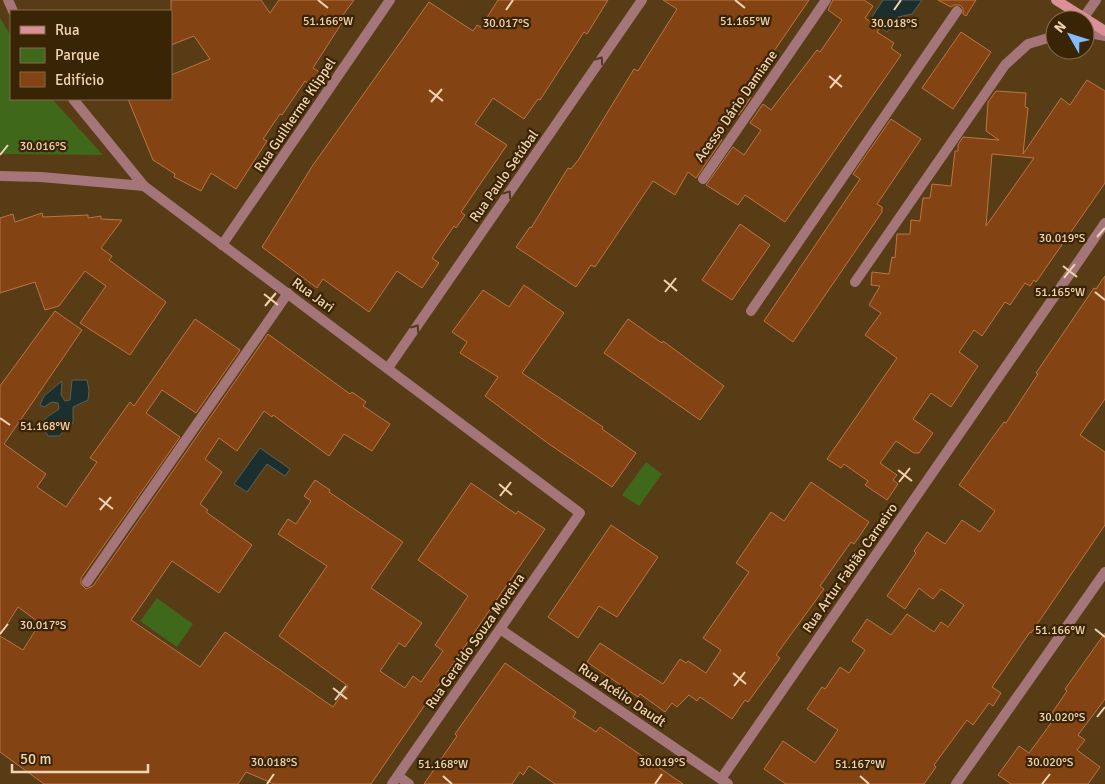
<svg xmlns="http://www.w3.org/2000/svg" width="1105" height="784" viewBox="0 0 1105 784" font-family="Signika,sans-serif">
  <rect width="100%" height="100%" fill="#573c16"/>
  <g fill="#40681a">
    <path d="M0,18L11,36V99H52L103,155L0,154Z"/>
    <path d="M646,462L662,474L639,506L622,495Z"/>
    <path d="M157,598L193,624L177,647L140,621Z"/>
  </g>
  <g fill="#1b2f2e" stroke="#5b6156">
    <path d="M883,0H922L912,14L898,17L887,32L870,20Z"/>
    <path d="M72,380H87L89,390L88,400L73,407V423L59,436H48C38,418 47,418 59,409L58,403L52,402L44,407L40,405L44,396L62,381L61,395L65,401L70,400Z"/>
    <path d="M260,448L290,469L285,476L267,464L247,492L234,484Z"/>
  </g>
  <g fill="#834312" stroke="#bc7546" fill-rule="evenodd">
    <path d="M171,0H261L270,13L279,0H354L340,19L343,21L313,68L321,73L312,86L305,81L282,115L280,114L263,139L267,141L236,189L211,173L201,191L174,177L175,174L153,160L128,99H171V75L210,59L194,36L171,45Z"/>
    <path d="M498,0H608L587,34L584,32L540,100L538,99L524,119L493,98L475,124L507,145L461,212L465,215L456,228L454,226L432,258L439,263L422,288L397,271L369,312L323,279L317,288L262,247L313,165L429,2L473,31L477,25L481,27Z"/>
    <path d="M663,0H809L748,89L750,91L748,94L751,97L739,115L733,112L716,135L722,140L696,178L688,172L675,195L653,181L595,267L591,265L576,287L516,247L530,227L531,228L568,168L571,169L579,159L634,69L638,71L677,9Z"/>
    <path d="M833,0H864L873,6L865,18L880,28L877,32L894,43L891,48L901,55L785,222L745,195L738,205L706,185L733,147L744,155L761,130L750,123L763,104L771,110L817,50L820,52L842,20L828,10Z"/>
    <path d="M938,0H976L966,16L963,14V8L960,5H954L951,7Z"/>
    <path d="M961,32L991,52L953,109L922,88Z"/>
    <path d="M1087,80L1105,91V183L1036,282L1034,280L1030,286L1025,283L1010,305L1005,302L982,336L974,330L959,352L978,366L951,407L931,393L913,419L933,433L919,453H914L896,441L880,463L897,475L893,480L898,484L887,500L865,485L868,481L844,464L841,468L827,459L897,358L865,335L881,313L869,305L880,286L871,285L872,272L889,274L892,257L895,258L897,234H910L911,220L920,221L923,198H930L932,184L951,186L955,151H958V145L963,137L999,140L986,131L988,102L996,91L1026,93L1025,107L1028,108L1023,154L1061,98L1070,105ZM992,154L1034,158L986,226Z"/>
    <path d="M891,119L921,139L877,204L882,207V212L793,342L764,321L860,179L853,174Z"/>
    <path d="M42,213L43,217L88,215V218L101,216V219L122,220L101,248L112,256L109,260L166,302L130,355L80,323L106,286L85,271L59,306L45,310L35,282L0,293V218L13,214L15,222Z"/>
    <path d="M740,224L770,245L732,300L702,280Z"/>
    <path d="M1105,276V399L1080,435L1105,452V525L1031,633L1030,632L992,687L1001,693L993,706L989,703L973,725L967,720L934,765L936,767L924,784H786L764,769L783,741L815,763L838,730L807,709L822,687L825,689L840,667L849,673L865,650L852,641L867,619L891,635L907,614L934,632L941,622L948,627L964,605L941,589L933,599L919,588L905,609L887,596L916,553L914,551L927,532L945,544L962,520L980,532L995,511L959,485L990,441L1004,422L1006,423L1038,374L1036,373L1094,288L1096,289Z"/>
    <path d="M524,285L564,313L522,373L603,427L602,429L636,453L612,487L549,444L485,396L498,377L460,353L467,342L452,332L483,290L509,307Z"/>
    <path d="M55,311L82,330L4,444L46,474L37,487L66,507L97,462L90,458L130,402L134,406L195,319L240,350L196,413L162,390L146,413L180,437L81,578V584L86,589L93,586L268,334L350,394L352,392L366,402L363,406L390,424L372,451L344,434L329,456L273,415L272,417L264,411L237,451L219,438L205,459L222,472L200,504L208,510L206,512L252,545L219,593L172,561L131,620L200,667L225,632L333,707L348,686L279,636L327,566L278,534L288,519L296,524L311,501L304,496L315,480L330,490L329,492L403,542L371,588L422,623L405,647L399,643L380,671L405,688L413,676L421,682L443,651L435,645L468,596L418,560L471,483L516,514L518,511L545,529L371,784H274L246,772L238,784H44L0,752V636L23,650L40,623L18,607L0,635V386Z"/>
    <path d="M628,319L662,343L663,341L724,386L700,420L604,353Z"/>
    <path d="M811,482L869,522L854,544L851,542L820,586L824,589L776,655L780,658L748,702L745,700L732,719L700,697L697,701L689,695L677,707L672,703L665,712L640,694L638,697L587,662L600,643L663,684L680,659L686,663L688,661L706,673L721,650L703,638L749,572L736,563L771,512L784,521Z"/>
    <path d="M611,525L658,557L617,617L599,606L578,638L548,617Z"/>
    <path d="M1105,633V699L1078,735L1085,740L1077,750L1100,767L1088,784H1011L998,775L1019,746L1029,753L1038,741L1056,716L1052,713L1067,691L1065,689Z"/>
    <path d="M505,663L576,712L573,717L596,732L600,727L683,784H555L529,766L523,775L520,772L512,784H424L457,736L455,734Z"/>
  </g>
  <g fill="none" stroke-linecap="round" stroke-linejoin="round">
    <g stroke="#a47579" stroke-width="10">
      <path d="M1084,17L1096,0"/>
      <path d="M1085,32L1105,36"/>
      <path d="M703,179L826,0"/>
      <path d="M855,282L1005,65L1028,44L1055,36"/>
      <path d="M751,311L957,11"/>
      <path d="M87,582L288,293"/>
    </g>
    <g stroke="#a47579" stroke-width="10">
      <path d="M8,0L13,11"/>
      <path d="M73,99L144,186"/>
      <path d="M222,245L390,0"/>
      <path d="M388,368L642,0"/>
      <path d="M398,776L409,784"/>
      <path d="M721,779L1105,223"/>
      <path d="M392,784L500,629"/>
    </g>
    <g stroke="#a47579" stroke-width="10">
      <path d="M0,176L41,177L144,186L580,513L500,629L728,784"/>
      <path d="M956,784L1105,572"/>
    </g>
    <path stroke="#d99097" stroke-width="10" d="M1056,0L1105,31"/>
  </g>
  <defs><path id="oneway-chevron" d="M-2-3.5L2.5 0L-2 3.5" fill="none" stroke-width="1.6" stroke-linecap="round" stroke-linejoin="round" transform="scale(1.25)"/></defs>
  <g stroke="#543822">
    <use href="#oneway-chevron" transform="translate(600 60) rotate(-55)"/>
    <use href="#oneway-chevron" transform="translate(508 194) rotate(-55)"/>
    <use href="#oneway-chevron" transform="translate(416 328) rotate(-55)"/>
  </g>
  <path fill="none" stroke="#f1d5b3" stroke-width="2" d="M318,0L328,8M735,0L745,8M506,10L513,0M894,10L901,0M829,76L842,87M830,88L841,75M429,90L443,101M431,102L442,89M0,155L8,145M1097,237L1105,228M1063,266L1077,277M1064,278L1075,264M664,280L677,291M665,292L676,278M1095,292L1105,300M264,294L278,305M265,306L276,293M0,418L10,425M898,470L912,481M899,482L910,468M499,484L512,495M500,496L511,482M99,498L113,509M100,510L111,497M1095,629L1105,637M0,634L8,624M733,673L746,684M734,686L745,672M333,688L347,699M335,700L346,686M1097,717L1105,707M443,776L452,784M860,776L869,784M267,784L274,774M655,784L662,774M1042,784L1050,774"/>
  <g text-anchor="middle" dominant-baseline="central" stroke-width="4.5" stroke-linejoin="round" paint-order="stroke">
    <g font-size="14" fill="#f1d5b3" stroke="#392405">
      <text transform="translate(736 106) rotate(-55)">Acesso Dário Damiane</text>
      <text transform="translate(295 115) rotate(-56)">Rua Guilherme Klippel</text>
      <text transform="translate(504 176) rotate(-55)">Rua Paulo Setúbal</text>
      <text transform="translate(313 295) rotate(36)">Rua Jari</text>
      <text transform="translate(850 568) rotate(-55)">Rua Artur Fabião Carneiro</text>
      <text transform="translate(475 641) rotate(-55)">Rua Geraldo Souza Moreira</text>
      <text transform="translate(622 695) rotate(34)">Rua Acélio Daudt</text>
    </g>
  </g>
  <g font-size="12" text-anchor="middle" fill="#f1d5b3" stroke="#392405" stroke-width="4.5" stroke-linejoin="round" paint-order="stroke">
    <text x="328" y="25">51.166°W</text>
    <text x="745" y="25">51.165°W</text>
    <text x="506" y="27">30.017°S</text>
    <text x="894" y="27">30.018°S</text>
    <text x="43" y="150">30.016°S</text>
    <text x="1062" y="242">30.019°S</text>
    <text x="1060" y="296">51.165°W</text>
    <text x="45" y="430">51.168°W</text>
    <text x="43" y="629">30.017°S</text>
    <text x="1060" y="634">51.166°W</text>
    <text x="1062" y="721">30.020°S</text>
    <text x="274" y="766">30.018°S</text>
    <text x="662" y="766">30.019°S</text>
    <text x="1050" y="766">30.020°S</text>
    <text x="443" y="768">51.168°W</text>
    <text x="860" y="768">51.167°W</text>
  </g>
  <rect x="10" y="10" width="162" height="90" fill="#392405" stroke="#836b4b"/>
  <rect x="20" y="26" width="25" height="8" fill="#d99097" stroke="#836b4b"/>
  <text x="55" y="35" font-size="15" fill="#f1d5b3">Rua</text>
  <rect x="20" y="48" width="25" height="15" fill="#40681a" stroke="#836b4b"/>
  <text x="55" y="60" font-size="15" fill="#f1d5b3">Parque</text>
  <rect x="20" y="72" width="25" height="15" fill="#834312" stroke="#836b4b"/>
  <text x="55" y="85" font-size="15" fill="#f1d5b3">Edifício</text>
  <g transform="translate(1070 35) rotate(309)"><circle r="24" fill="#392405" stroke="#836b4b"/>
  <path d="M0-4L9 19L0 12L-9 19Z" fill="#85bbfb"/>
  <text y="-8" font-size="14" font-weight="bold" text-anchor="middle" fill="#f1d5b3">N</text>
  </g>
  <path d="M12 764v8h136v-8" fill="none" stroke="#f1d5b3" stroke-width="2.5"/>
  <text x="20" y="764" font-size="15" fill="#f1d5b3" stroke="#392405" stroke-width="4" paint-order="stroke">50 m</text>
</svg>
